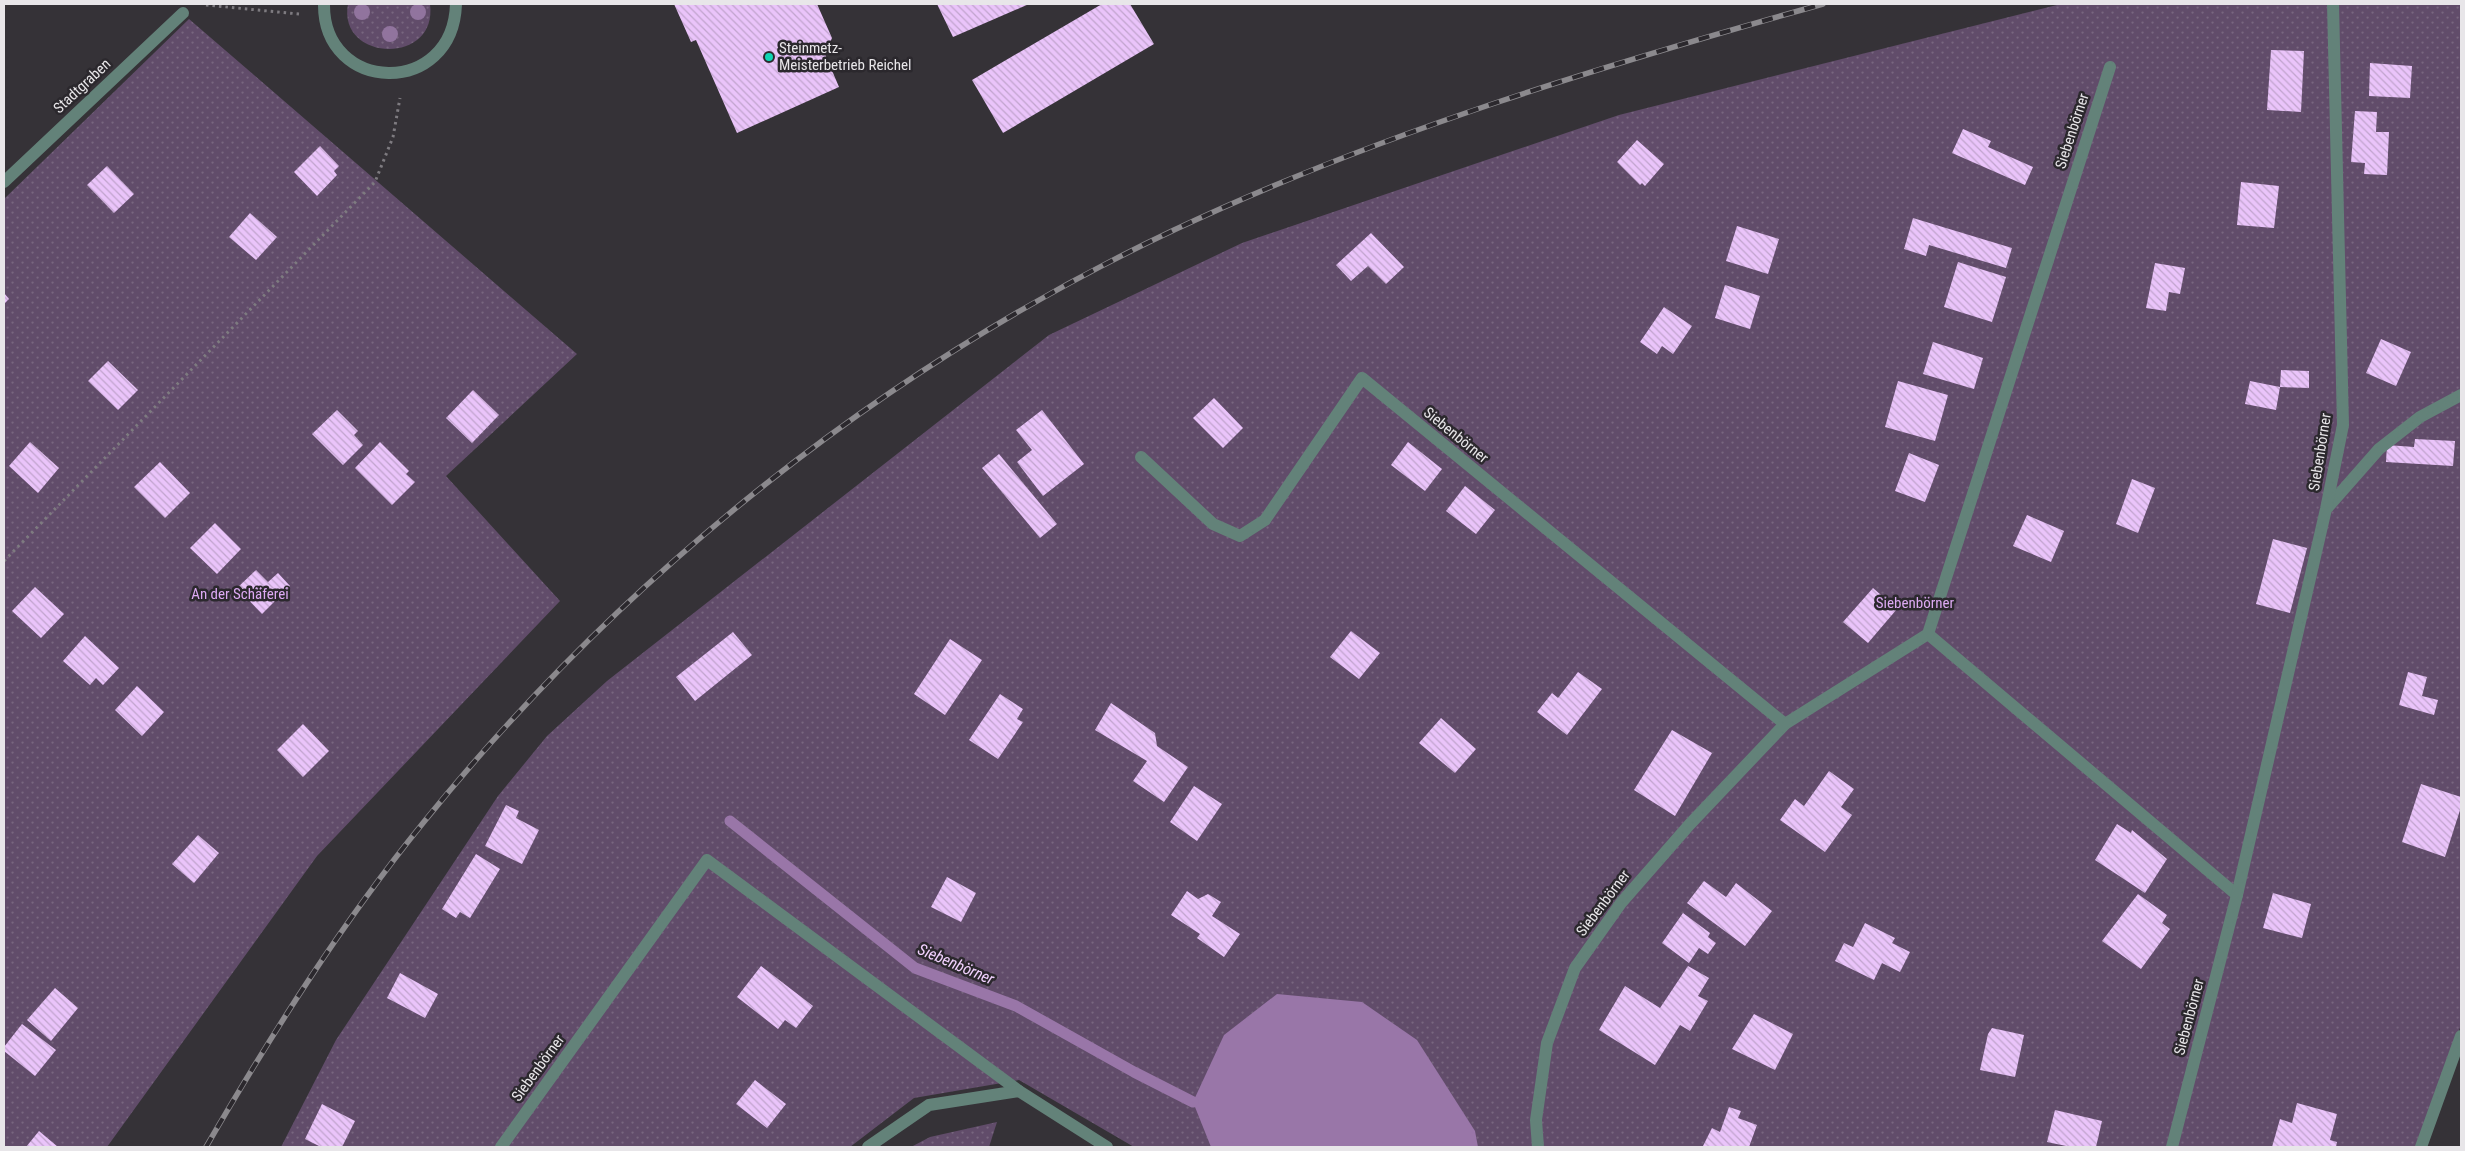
<svg xmlns="http://www.w3.org/2000/svg" width="2465" height="1151" viewBox="0 0 2465 1151" font-family="'Roboto Condensed',sans-serif">
  <defs>
    <pattern id="green-dots" width="8" height="8" patternUnits="userSpaceOnUse" patternTransform="scale(1.25)"><rect width="8" height="8" fill="#614c6a"/><path d="M2 2h.1M6 6h.1" fill="none" stroke="#78667f" stroke-width="1.8" stroke-linecap="round"/></pattern>
    <pattern id="building-back-hatch" width="6" height="6" patternUnits="userSpaceOnUse" patternTransform="scale(1.25)"><rect width="6" height="6" fill="#eac4fa"/><path d="M-1 5l2 2M0 0l6 6M5-1l2 2" fill="none" stroke="#c1a4cd"/></pattern>
  </defs>
  <rect width="100%" height="100%" fill="#353237"/>
  <g fill="url(#green-dots)">
    <path d="M348,4H430C438,66 337,62 348,4Z"/>
    <path d="M2061,4H2461V1025L2416,1147H1134L1019,1080L914,1098L850,1147H281L336,1040L498,796L547,736L607,681L1049,335L1242,243L1619,115Z"/>
    <path d="M189,19L577,354L446,476L560,601L317,856L107,1147H4V199Z"/>
    <path d="M997,1122L989,1147H911L930,1137Z"/>
  </g>
  <path fill="#9976a8" d="M1277,994L1362,1002L1417,1040L1475,1131L1478,1147H1211L1193,1102L1224,1035Z"/>
  <g fill="none" stroke-linecap="round" stroke-linejoin="round">
    <path stroke="#9976a8" stroke-width="11" d="M730,821L915,968L1016,1006L1134,1072L1193,1102"/>
  </g>
  <g fill="url(#building-back-hatch)">
    <path d="M674,4H817L832,38L825,54L839,87L737,133L696,40L691,42Z"/>
    <path d="M937,4H1029L953,37Z"/>
    <path d="M1102,4H1130L1154,44L1003,133L972,80Z"/>
    <path d="M2271,50L2304,51L2301,112L2267,110Z"/>
    <path d="M2370,63L2412,66L2410,98L2369,96Z"/>
    <path d="M2355,111L2377,112L2376,132H2389L2387,175L2364,174L2365,163L2351,162Z"/>
    <path d="M1963,129L1991,141L1988,147L2033,167L2025,185L1952,153Z"/>
    <path d="M1637,140L1664,164L1645,186L1642,183L1640,185L1617,162Z"/>
    <path d="M320,146L339,166L334,171L337,175L317,196L294,172Z"/>
    <path d="M107,166L134,194L114,213L87,185Z"/>
    <path d="M2241,182L2279,186L2274,228L2237,225Z"/>
    <path d="M250,213L277,237L256,260L229,237Z"/>
    <path d="M1913,218L2012,248L2006,268L1929,245L1926,256L1904,249Z"/>
    <path d="M1737,226L1779,239L1768,274L1726,261Z"/>
    <path d="M1371,233L1404,267L1386,284L1368,266L1351,281L1336,265Z"/>
    <path d="M1958,262L2006,277L1992,322L1944,307Z"/>
    <path d="M2155,263L2185,268L2180,294L2169,292L2166,311L2146,308Z"/>
    <path d="M1725,285L1760,296L1750,329L1715,318Z"/>
    <path d="M4,293L9,299L4,304Z"/>
    <path d="M1664,307L1692,326L1673,354L1662,346L1657,354L1640,342Z"/>
    <path d="M2381,339L2411,352L2396,386L2366,373Z"/>
    <path d="M1933,342L1983,358L1974,389L1923,374Z"/>
    <path d="M108,361L138,390L118,410L88,381Z"/>
    <path d="M2281,370L2309,371V388L2280,387Z"/>
    <path d="M1898,381L1948,395L1935,441L1885,427Z"/>
    <path d="M2250,381L2280,387L2276,410L2245,404Z"/>
    <path d="M473,390L499,415L472,443L446,418Z"/>
    <path d="M1214,398L1243,428L1223,448L1193,418Z"/>
    <path d="M337,410L358,431L354,435L363,445L343,465L312,434Z"/>
    <path d="M1042,410L1084,464L1043,496L1017,462L1032,450L1016,430Z"/>
    <path d="M2415,439L2455,441L2453,466L2386,462L2387,445L2414,447Z"/>
    <path d="M30,442L59,468L38,493L9,466Z"/>
    <path d="M380,442L409,471L406,474L415,482L392,505L355,468Z"/>
    <path d="M1408,442L1442,469L1425,491L1391,465Z"/>
    <path d="M1909,453L1939,465L1925,502L1895,491Z"/>
    <path d="M999,454L1057,524L1040,538L982,468Z"/>
    <path d="M160,462L190,493L165,518L134,487Z"/>
    <path d="M2132,479L2155,488L2138,533L2116,524Z"/>
    <path d="M1465,486L1495,510L1476,534L1446,511Z"/>
    <path d="M2027,515L2064,531L2051,562L2013,546Z"/>
    <path d="M215,523L241,549L217,574L190,548Z"/>
    <path d="M2273,539L2307,548L2290,613L2256,604Z"/>
    <path d="M256,570L268,582L278,573L290,586L262,614L237,588Z"/>
    <path d="M35,587L64,614L41,638L12,611Z"/>
    <path d="M1873,588L1897,609L1868,643L1843,622Z"/>
    <path d="M1351,631L1380,653L1359,679L1330,657Z"/>
    <path d="M733,632L752,655L695,701L676,677Z"/>
    <path d="M85,636L119,668L103,685L96,678L90,685L63,661Z"/>
    <path d="M950,639L982,660L945,715L914,694Z"/>
    <path d="M1578,672L1602,689L1567,735L1537,712L1552,693L1558,698Z"/>
    <path d="M2408,672L2427,677L2422,696L2438,700L2434,715L2399,705Z"/>
    <path d="M137,686L164,712L142,736L115,710Z"/>
    <path d="M1000,694L1023,709L1017,719L1023,722L998,759L969,740Z"/>
    <path d="M1111,703L1155,733L1157,746L1188,767L1164,802L1133,781L1147,761L1095,730Z"/>
    <path d="M1441,718L1476,749L1455,773L1419,743Z"/>
    <path d="M303,724L329,751L303,777L277,750Z"/>
    <path d="M1672,730L1712,753L1675,816L1634,790Z"/>
    <path d="M1829,771L1854,789L1841,807L1852,815L1825,852L1780,820L1795,799L1804,806Z"/>
    <path d="M2421,784L2461,797V807L2445,857L2402,842Z"/>
    <path d="M1194,786L1222,804L1197,841L1170,822Z"/>
    <path d="M506,805L519,811L516,818L539,830L522,864L485,846Z"/>
    <path d="M2117,824L2131,833L2132,830L2167,859L2145,893L2095,860Z"/>
    <path d="M198,835L219,853L194,883L172,864Z"/>
    <path d="M476,854L500,869L470,918L460,912L456,918L442,909Z"/>
    <path d="M947,877L976,893L961,922L931,907Z"/>
    <path d="M1704,881L1726,897L1736,883L1772,911L1745,946L1687,903Z"/>
    <path d="M1187,891L1198,899L1208,894L1221,902L1212,916L1240,934L1224,957L1197,938L1200,934L1171,915Z"/>
    <path d="M2273,893L2311,904L2302,938L2263,928Z"/>
    <path d="M2138,894L2167,915L2162,923L2170,929L2141,969L2102,941Z"/>
    <path d="M1683,913L1710,933L1708,937L1716,943L1708,954L1699,948L1689,963L1662,943Z"/>
    <path d="M1865,923L1895,938L1892,943L1910,952L1900,972L1882,963L1874,980L1835,961L1844,943L1853,947Z"/>
    <path d="M761,966L813,1006L796,1028L785,1020L778,1029L737,997Z"/>
    <path d="M1688,966L1709,978L1698,996L1708,1001L1690,1031L1680,1025L1655,1065L1599,1030L1625,986L1660,1008Z"/>
    <path d="M400,973L438,994L425,1018L387,998Z"/>
    <path d="M55,988L78,1008L51,1041L27,1020Z"/>
    <path d="M1754,1014L1793,1034L1775,1070L1732,1049Z"/>
    <path d="M22,1024L56,1050L35,1076L4,1051V1047Z"/>
    <path d="M1992,1028L2024,1035L2015,1077L1980,1070L1988,1034Z"/>
    <path d="M755,1080L786,1104L767,1128L736,1104Z"/>
    <path d="M2297,1103L2337,1114L2330,1140L2337,1142L2336,1147H2272L2280,1119L2292,1123Z"/>
    <path d="M322,1104L355,1121L342,1147H321L305,1139Z"/>
    <path d="M1729,1107L1741,1111L1738,1118L1757,1125L1749,1147L1703,1146L1712,1128L1720,1132Z"/>
    <path d="M2055,1110L2102,1121L2096,1147H2071L2047,1142Z"/>
    <path d="M39,1131L58,1147H26Z"/>
  </g>
  <g fill="none" stroke-linecap="round" stroke-linejoin="round">
    <g stroke="#7e7b80" stroke-width="3" stroke-dasharray="2.5 4" stroke-linecap="butt">
      <path d="M206,5L299,14"/>
      <path d="M4,561L375,182L393,137L400,98"/>
    </g>
    <g stroke="#638279" stroke-width="12">
      <path d="M324,4C323,94 453,98 456,4"/>
      <path d="M4,182L183,13"/>
      <path d="M1141,457L1213,524L1240,536L1265,520L1362,378L1785,724"/>
      <path d="M2328,507L2379,449L2420,417L2461,395"/>
      <path d="M1928,634L2237,895"/>
      <path d="M501,1147L707,860L1019,1091"/>
      <path d="M868,1147L929,1105L1019,1091L1107,1147"/>
      <path d="M1538,1147L1536,1120L1547,1043L1575,968L1621,903L1690,824L1785,724L1928,634L2110,67"/>
      <path d="M2172,1147L2237,895L2326,509L2343,425L2333,4"/>
      <path d="M2421,1147L2461,1036"/>
    </g>
    <defs>
      <path id="rail" d="M206,1147C271,1035 341,924 423,823C624,574 884,367 1174,230C1382,132 1602,66 1823,4"/>
    </defs>
    <use href="#rail" stroke="#8b898d" stroke-width="5.5"/>
    <use href="#rail" stroke="#2b282d" stroke-width="4" stroke-dasharray="11" stroke-linecap="butt"/>
  </g>
  <g fill="#91749e">
    <circle cx="362" cy="12" r="8"/>
    <circle cx="418" cy="12" r="8"/>
    <circle cx="390" cy="34" r="8"/>
  </g>
  <circle fill="#10d5b4" stroke="#2b282d" stroke-width="2" cx="769" cy="57" r="5"/>
  <g text-anchor="middle" dominant-baseline="central" stroke-width="5" stroke-linejoin="round" paint-order="stroke">
    <g font-size="15" fill="#e8e6e9" stroke="#2b282d" text-anchor="start">
      <text x="779" y="48">Steinmetz-<tspan x="779" dy="17">Meisterbetrieb Reichel</tspan></text>
    </g>
    <g font-size="15" fill="#e8e6e9" stroke="#2b282d">
      <text transform="translate(82 86) rotate(-43)">Stadtgraben</text>
      <text transform="translate(2072 131) rotate(-72)">Siebenbörner</text>
      <text transform="translate(1456 435) rotate(39)">Siebenbörner</text>
      <text transform="translate(2320 452) rotate(-81)">Siebenbörner</text>
      <text transform="translate(1603 903) rotate(-53)">Siebenbörner</text>
      <text transform="translate(2189 1017) rotate(-75)">Siebenbörner</text>
      <text transform="translate(538 1068) rotate(-54)">Siebenbörner</text>
    </g>
    <g font-size="15" fill="#ddaaf3" stroke="#2b282d">
      <text x="240" y="594">An der Schäferei</text>
      <text x="1915" y="603">Siebenbörner</text>
    </g>
    <g font-size="16" font-style="italic" fill="#f2d2ff" stroke="#2b282d">
      <text transform="translate(956 964) rotate(23)">Siebenbörner</text>
    </g>
  </g>
  <rect width="2465" height="1151" fill="none" stroke="#e8e6e9" stroke-width="10"/>
</svg>
